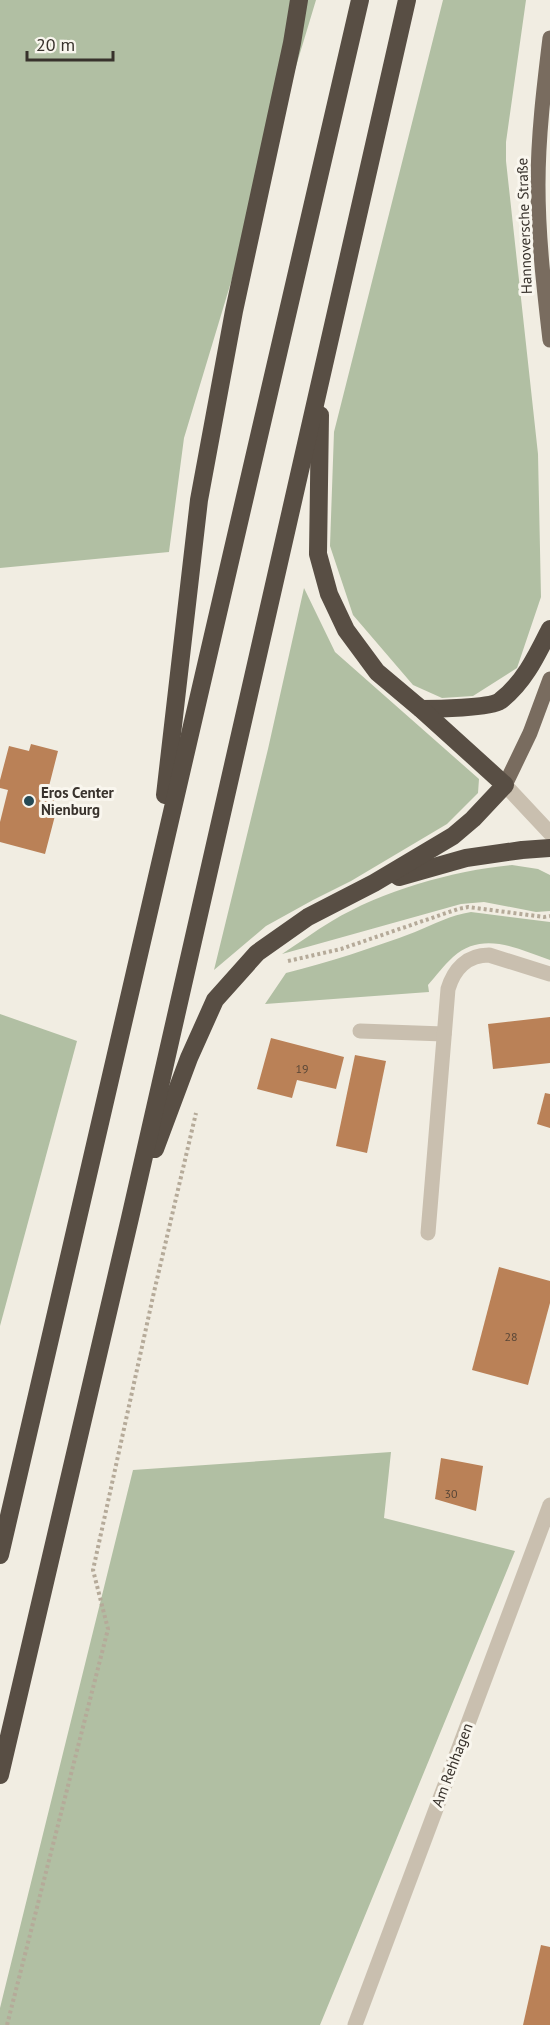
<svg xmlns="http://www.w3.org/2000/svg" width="550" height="2025" viewBox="0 0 550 2025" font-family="'PT Sans',sans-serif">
  <rect width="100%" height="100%" fill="#f1ede2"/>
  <g fill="#b1bfa3">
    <path d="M0,0H316L184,438L169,552L0,568Z"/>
    <path d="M443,0H526L506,142V161L538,454L541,597L517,668L473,696L442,698L413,685L353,615L330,546L334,432Z"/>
    <path d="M304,588L335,652L479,779L478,793L447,824L351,881L313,900L266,926L214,970L268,749Z"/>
    <path d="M512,865L538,869L550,875V911L536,912L484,902L461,904L282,954C299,943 315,931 332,921C381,891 455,870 512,865Z"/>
    <path d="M471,912L550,922V960C518,949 483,930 453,957C444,965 436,976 428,985L429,992L265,1004L286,973C329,962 373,948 415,932C434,924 451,915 471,912Z"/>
    <path d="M0,1014L77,1041L0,1326Z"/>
    <path d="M391,1452L384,1518L515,1551L320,2025H0V2008L133,1470Z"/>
  </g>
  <g fill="#ba8157">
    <path d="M31,744L58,751L47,794L55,796L52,807L57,808L45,854L0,842V822L8,790L0,788V780L9,746L29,751Z"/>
    <path d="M550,1017V1063L493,1069L488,1024Z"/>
    <path d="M271,1038L344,1057L336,1089L297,1080L292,1098L257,1089Z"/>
    <path d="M355,1055L386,1061L367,1153L336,1146Z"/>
    <path d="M545,1093L550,1094V1128L537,1124Z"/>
    <path d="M499,1267L550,1281V1303L528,1385L472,1370Z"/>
    <path d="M441,1458L483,1466L476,1511L435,1499Z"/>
    <path d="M541,1945L550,1947V2025H523Z"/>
  </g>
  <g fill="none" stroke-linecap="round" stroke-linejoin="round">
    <g stroke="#b5aa99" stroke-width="4" stroke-dasharray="3 3" stroke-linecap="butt">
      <path d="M288,961L341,949L458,909L468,907L544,917L550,916"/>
      <path d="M7,2025L108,1629L93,1570L154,1292L196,1113"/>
    </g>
    <g stroke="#c9bfaf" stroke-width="15">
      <path d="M505,785L550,833"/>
      <path d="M360,1031L444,1034"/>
      <path d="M428,1233L448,989C454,969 467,955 489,955L550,974"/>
      <path d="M355,2025L550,1505"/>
    </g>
    <g stroke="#796c5f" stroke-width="15">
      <path d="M550,38C544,87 538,136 538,185C538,237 544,288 550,340"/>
      <path d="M505,785L530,733L550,679"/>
    </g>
    <g stroke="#584e44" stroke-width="18">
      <path d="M421,709C435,709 490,708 500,701C524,683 537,655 550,629"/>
      <path d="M165,795L199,500L234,311L292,43L299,0"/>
      <path d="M399,877L466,858L522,850L550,848"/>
      <path d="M155,1149L189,1058L215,1000L257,953L308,917L374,883L453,836L473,819L505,785L421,709L377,672L346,630L329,594L318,554L320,415"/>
      <path d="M0,1555L360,0"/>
      <path d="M0,1775L130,1218L407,0"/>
    </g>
  </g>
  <circle fill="#254a56" stroke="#f9f6ee" stroke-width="2" cx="29" cy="801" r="6"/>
  <g text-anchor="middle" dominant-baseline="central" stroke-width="6" stroke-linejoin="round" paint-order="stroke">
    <g font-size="12" fill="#584637">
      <text x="302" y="1068">19</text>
      <text x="511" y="1336">28</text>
      <text x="451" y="1493">30</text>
    </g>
    <g font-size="15" fill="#38322c" stroke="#f9f6ee">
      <text transform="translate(524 226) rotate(-92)">Hannoversche Straße</text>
      <text transform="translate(452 1765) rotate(-69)">Am Rehhagen</text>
    </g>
    <g font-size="15" font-weight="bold" fill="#38322c" stroke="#f9f6ee" text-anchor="start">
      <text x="41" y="792">Eros Center<tspan x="41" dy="17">Nienburg</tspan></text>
    </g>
  </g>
  <path d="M27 51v9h86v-9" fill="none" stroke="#38322c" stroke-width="3"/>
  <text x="36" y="51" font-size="18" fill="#38322c" stroke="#f9f6ee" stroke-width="4.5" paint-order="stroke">20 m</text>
</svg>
